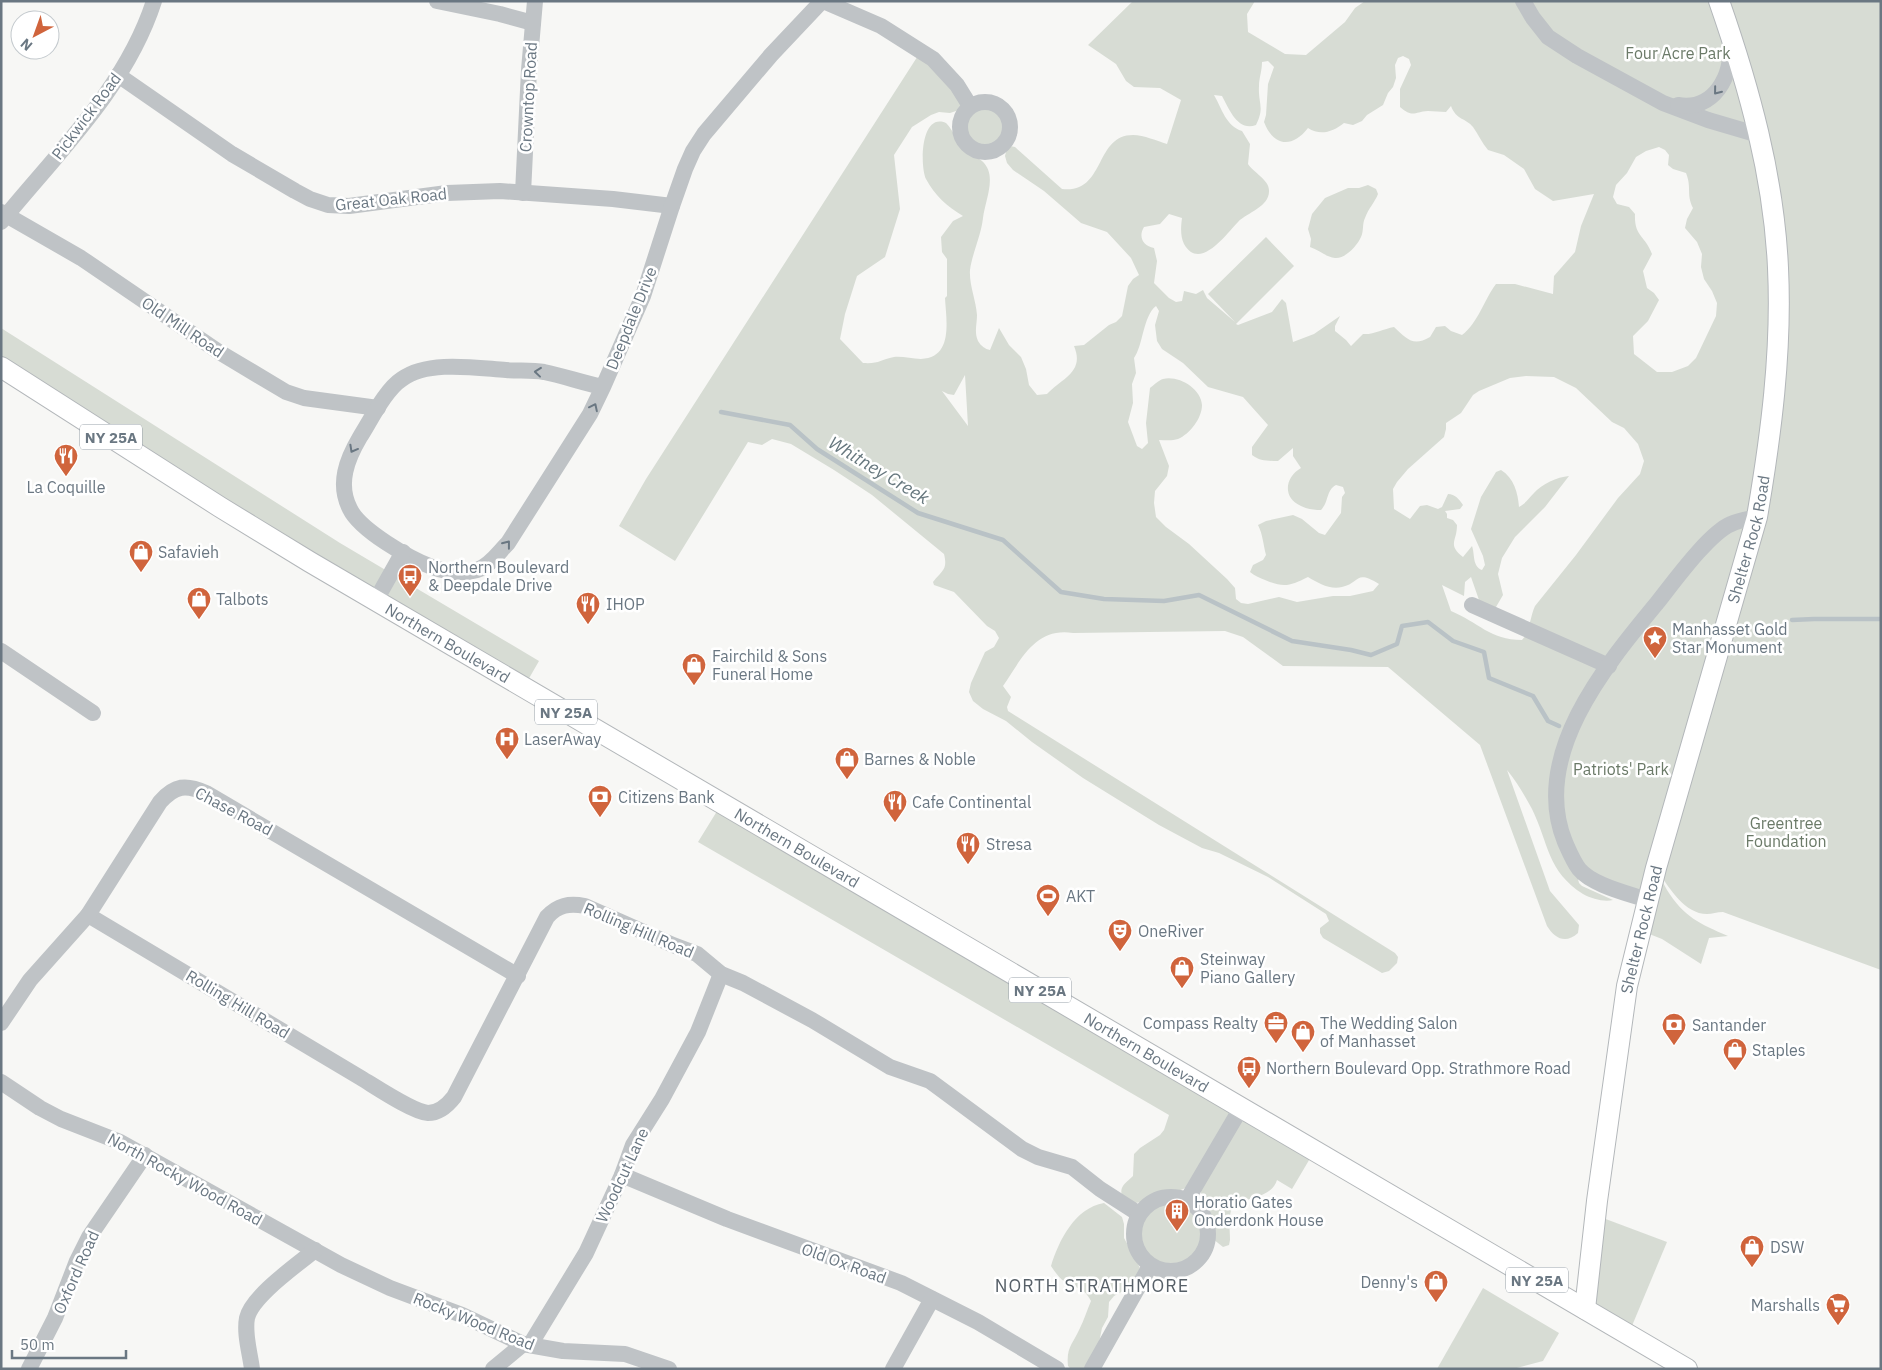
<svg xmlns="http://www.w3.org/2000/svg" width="1882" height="1370" viewBox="0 0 1882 1370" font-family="'IBM Plex Sans',sans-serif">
  <rect width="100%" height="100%" fill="#f7f7f5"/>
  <g fill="#d7dcd4" fill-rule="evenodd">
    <path d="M1133,1H1255L1247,14L1248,32L1285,54L1306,55L1345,22L1355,8L1365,1H1881V970L1723,912C1717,912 1712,914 1707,914C1685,914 1670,889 1659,873C1660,878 1664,884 1667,890C1684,917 1700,924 1728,936L1709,938L1701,964L1662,939L1639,930L1647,901L1578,879L1579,883L1582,886L1613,900C1604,902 1592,899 1583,894C1547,871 1549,844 1532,809C1525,796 1517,782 1507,770L1550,891L1579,925L1578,933C1566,944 1555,939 1547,926L1480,745L1388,667L1283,666L1243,637L1225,631L1073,633C1035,627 1021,660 1003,686L1011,697L1007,707L1008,711L1395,953L1398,957L1397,963L1389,971L1382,973L1323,938L1320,933V928L1329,921L1326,914L1268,877L1219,853L1202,848L1159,825L1083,778L1032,742L1006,721L983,709L973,701L969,692L971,683L985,652L994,647L999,638L995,631L987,626L954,592L934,585L933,582C942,570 948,570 944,554L872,495L834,470L791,444L772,439L762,445L748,442L675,561L619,526L646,479L921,51L944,76L962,106L959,110L950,113L939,112L931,115L912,127L894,155L900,209L885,257L857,276L845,314L840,339L863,363C879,364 880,360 894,357C902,356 912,359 921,359C954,358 946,319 945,298L947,296V259L942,252L941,237L953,221L963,216C947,206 935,196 926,179C920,167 920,112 946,123C948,124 960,143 964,147C969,153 976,156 982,161C998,175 985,200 983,218C981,236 972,254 970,270C969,285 976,300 977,315C977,324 974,332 978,341C981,346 985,349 990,350L999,328L1009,345L1021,357L1026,369L1029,385L1037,395L1047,394C1062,378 1085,372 1074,346L1084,345L1109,325L1116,322L1122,316L1128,286L1133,279L1139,275L1131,258L1107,232L1081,223L1044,191L1013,170L1007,163L1005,156L1007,148L1010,146L1015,147L1062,189C1106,194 1094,135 1133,135C1144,135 1157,141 1167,144L1181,100L1160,88L1134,87L1126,81L1116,64L1088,45ZM1403,56L1409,59L1411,65L1400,89V107C1413,118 1414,112 1428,111C1434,111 1440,112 1446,112L1451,106C1456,120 1466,118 1473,127C1478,134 1482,143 1488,150L1504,155L1524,169L1535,189L1553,201L1594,194L1581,226L1575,252L1554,276L1553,294L1515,284H1496C1484,300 1478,323 1462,335L1451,331L1445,326L1436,327L1430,337C1413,347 1407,339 1394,327C1383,329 1373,335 1363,334L1351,346L1346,340L1335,331V326L1340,316L1314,334L1293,342L1286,303L1282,299L1272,312L1238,325L1236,324L1294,266L1266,237L1208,294L1235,322L1207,298L1203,290L1196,294L1184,291L1182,301L1176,302L1169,298L1154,283L1157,261L1154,248C1143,246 1138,237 1144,227L1160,224L1169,214L1182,218C1181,226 1180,236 1184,244C1200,272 1227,233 1238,222C1248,212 1270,207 1269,190C1269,180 1253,172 1248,164L1250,144L1242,131C1226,126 1222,109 1214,95L1222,96C1229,109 1238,132 1256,125C1265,107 1258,104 1259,86C1259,78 1262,71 1262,62L1268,61L1274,67L1268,84L1266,115L1264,122C1273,146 1292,149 1308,128C1320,136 1333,132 1344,123L1353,125L1362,121L1367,115L1383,105L1388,93L1393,87L1396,78L1395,65L1398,58ZM1659,147L1665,150L1669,155L1668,165L1673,169L1686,173C1692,188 1686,194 1693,208L1687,219L1685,228L1697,242L1702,254L1701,267L1704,279L1712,291L1717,303L1716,316L1696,358L1688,366L1672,372H1657L1634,354L1633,336L1648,321L1659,300L1654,293L1647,288L1643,271L1652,254C1645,235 1634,237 1635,214L1629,207L1617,204L1613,197L1616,185L1627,173L1636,157L1646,151ZM1156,306L1159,311L1155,325L1157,341L1162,349L1183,363L1208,387L1243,397L1268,425L1252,447V455C1259,461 1269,461 1278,461L1293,448V456L1301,468C1285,477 1282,498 1301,506C1307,509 1314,510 1321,510C1329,502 1326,490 1336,485L1343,487L1345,493L1342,497L1341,513L1325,535L1319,533L1302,519L1293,515L1266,521L1258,525C1263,535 1263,544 1266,555L1263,560L1253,565L1250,572C1255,576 1260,578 1265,580C1284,588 1290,586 1308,577C1318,583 1330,590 1342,587C1360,583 1355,569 1379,584L1373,591L1350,596H1333L1297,602L1279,597L1248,604L1241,603L1236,599L1235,588L1227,579L1189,544L1166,527L1156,517L1154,503L1155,491L1167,476L1169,466L1159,440C1165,440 1172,441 1178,439C1190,434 1202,418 1202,405C1201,388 1178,375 1163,379C1159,380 1154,385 1150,388L1146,423L1148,443L1142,449L1137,446L1128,422L1133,403L1132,384L1136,373L1134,358C1143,346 1143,316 1156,306ZM965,375L968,426L942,391L948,394L954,395ZM1526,376L1554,377L1576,388L1612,422L1624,428L1638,444L1644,461L1640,474L1618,498L1576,555L1535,606C1530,617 1530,631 1522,640C1490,640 1478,622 1451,611L1442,585L1464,596L1465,582L1471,577L1479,600L1492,608L1496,607L1503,595L1498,574L1502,558L1515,537L1545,507L1569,476C1557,477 1542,484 1534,493C1528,499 1526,503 1519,507C1518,493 1514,478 1501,470L1496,472L1481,497L1471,529L1483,556L1485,565L1482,570C1472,566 1475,554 1472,546L1463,557C1447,544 1457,542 1457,525L1453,520L1447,518V514L1445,511L1460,509L1463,505C1459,499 1455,494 1448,494L1442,507L1438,509L1427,505L1420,506L1410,519L1394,509L1393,489L1397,482L1408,469L1444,437L1446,429V423L1461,413L1473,395L1479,391L1510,378Z"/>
    <circle cx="985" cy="127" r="25"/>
    <path d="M1368,185L1376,189L1378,194C1375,202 1368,209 1365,218C1362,224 1364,231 1361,237C1357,246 1345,259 1335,258C1326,257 1319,250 1310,247L1311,239L1308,229L1312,214L1325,198L1348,188H1359Z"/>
    <path d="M1,328L340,543L539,661L524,687L1,367Z"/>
    <path d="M722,803L1315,1150L1292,1189L1277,1180C1271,1201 1236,1197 1232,1208C1228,1217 1230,1231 1230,1240L1229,1245L1223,1247L1213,1239L1210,1217L1203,1201L1200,1188L1193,1185C1185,1189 1138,1205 1132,1203C1129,1202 1125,1198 1122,1196C1119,1186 1126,1183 1133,1176L1134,1154L1140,1148L1160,1135L1164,1130L1169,1115L698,842Z"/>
    <circle cx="1171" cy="1234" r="37"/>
    <path d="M1104,1203L1122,1217L1124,1224V1238L1140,1268L1132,1286L1114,1296L1109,1302L1108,1317L1102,1328L1098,1348L1086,1369H1071L1068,1366C1066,1347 1073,1344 1080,1328C1084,1320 1087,1310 1091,1301C1084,1287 1077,1289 1065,1282C1059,1278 1055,1272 1051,1266C1059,1240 1075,1208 1104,1203Z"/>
    <path d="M1595,1215L1667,1242L1629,1333L1587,1309Z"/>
    <path d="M1483,1288L1559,1333L1543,1361L1513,1369H1437Z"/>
  </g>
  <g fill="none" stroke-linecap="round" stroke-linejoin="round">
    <g stroke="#b9c2c6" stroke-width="4.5">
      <path d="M721,412L790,425L817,449L918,513L1003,540L1061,592L1104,599L1164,601L1199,595L1292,641L1351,650L1371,655L1397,644L1402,626L1428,622L1453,641L1484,652L1489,678L1533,696L1548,721L1559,726"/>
      <path d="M1792,620L1814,619H1881"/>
    </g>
    <defs>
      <g id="major">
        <path id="s1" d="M1,367L220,507L310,562L1687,1369"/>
        <path id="s2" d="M1585,1309L1597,1201L1627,986L1656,868L1757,517C1771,435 1782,351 1778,268C1774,177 1749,87 1719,1"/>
      </g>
    </defs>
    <use href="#major" stroke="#b3b7ba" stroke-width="22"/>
    <g stroke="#bfc3c6" stroke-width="16">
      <path d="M437,1L500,14L533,23"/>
      <path d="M823,1L881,26L933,59L957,85L970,106"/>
      <path d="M1523,1L1533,18L1548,37L1577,56L1663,103L1708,120L1759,135"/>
      <path d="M118,75L232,154L295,191L310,199L328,205L349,206L447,193L500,191L613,199L672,206"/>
      <circle cx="985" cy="127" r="25"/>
      <path d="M1678,105C1714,111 1733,76 1730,43"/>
      <path d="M523,193L529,70L535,1"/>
      <path d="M1,212L81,258L219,352L286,392L304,398L378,408"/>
      <path d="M1,222C57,153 126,88 154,1"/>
      <path d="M603,387C583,383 564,376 544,372C532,370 518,371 506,370C476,368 428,360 402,379C385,390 371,420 360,437C347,459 337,484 350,509C360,530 410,559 432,567C446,572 463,574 477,570C490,566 499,552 508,543L590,414L603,387L643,296L672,206L685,169L693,151L704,134L771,55L822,1"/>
      <path d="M376,600L403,552"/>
      <path d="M1472,605L1609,666"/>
      <path d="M1,651L93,713"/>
      <path d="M1647,900C1627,893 1592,885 1579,869C1573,861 1569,851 1565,842C1530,756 1605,666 1657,603C1673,583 1709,533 1731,524C1739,520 1749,519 1757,517"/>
      <path d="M88,915L361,1078C376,1087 413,1112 428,1113C439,1113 447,1106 454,1097L547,917C558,905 569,903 585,906L673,945L697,954L721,974L743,983L812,1020L890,1067L930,1081L1022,1149L1038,1157L1072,1167L1100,1189L1139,1214"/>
      <path d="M1,1023L30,980L88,915L160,802C175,785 186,784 206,793L518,976"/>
      <path d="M1,1082L40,1108L61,1119L120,1142L341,1265L390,1288L462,1315L523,1344L563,1351L625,1354L669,1369"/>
      <path d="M622,1175L727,1219L901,1283L978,1322L1057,1369"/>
      <circle cx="1171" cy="1234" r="37"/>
      <path d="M1187,1200L1241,1108"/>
      <path d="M530,1345L586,1253L622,1175L633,1145L662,1099L698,1032L721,974"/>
      <path d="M29,1369L55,1318L77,1261L89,1237L145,1155"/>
      <path d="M252,1369C250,1353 244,1334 247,1318C252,1296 297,1265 315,1250"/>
      <path d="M493,1369L523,1344"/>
      <path d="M893,1369L932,1299"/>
      <path d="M1092,1369L1150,1266"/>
    </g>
    <use href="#major" stroke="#fff" stroke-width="20"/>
  </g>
  <defs><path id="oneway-chevron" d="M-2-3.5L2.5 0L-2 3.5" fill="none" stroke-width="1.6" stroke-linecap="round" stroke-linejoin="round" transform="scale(1.25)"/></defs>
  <g stroke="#6a7782">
    <use href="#oneway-chevron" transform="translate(1717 91) rotate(129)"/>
    <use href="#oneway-chevron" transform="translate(538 372) rotate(-174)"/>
    <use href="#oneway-chevron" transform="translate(594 407) rotate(-64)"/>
    <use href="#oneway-chevron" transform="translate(353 449) rotate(119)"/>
    <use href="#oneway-chevron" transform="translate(507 544) rotate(-52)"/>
  </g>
  <defs>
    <symbol id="restaurant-pin" viewBox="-11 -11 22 30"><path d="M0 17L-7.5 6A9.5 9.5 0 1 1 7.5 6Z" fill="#d0643c" stroke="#fff"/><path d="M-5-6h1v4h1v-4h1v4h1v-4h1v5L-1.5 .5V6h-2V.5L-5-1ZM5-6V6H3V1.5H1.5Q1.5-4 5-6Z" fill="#fff"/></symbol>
    <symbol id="shop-pin" viewBox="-11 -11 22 30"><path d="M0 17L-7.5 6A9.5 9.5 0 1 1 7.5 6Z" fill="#d0643c" stroke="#fff"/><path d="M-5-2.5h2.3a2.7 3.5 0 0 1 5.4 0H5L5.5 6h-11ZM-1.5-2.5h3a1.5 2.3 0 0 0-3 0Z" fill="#fff"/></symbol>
    <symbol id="bus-pin" viewBox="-11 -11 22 30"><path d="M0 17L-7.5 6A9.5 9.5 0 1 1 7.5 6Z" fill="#d0643c" stroke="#fff"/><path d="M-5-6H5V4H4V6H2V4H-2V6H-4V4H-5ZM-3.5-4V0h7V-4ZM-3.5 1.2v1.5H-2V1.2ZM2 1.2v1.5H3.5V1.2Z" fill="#fff"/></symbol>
    <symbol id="sight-pin" viewBox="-11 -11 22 30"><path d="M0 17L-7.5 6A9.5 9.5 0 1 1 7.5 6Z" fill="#d0643c" stroke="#fff"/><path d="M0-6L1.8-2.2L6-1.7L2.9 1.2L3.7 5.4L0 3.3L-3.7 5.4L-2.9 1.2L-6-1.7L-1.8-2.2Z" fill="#fff"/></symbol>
    <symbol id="hospital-pin" viewBox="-11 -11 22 30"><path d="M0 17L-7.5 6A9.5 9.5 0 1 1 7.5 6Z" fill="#d0643c" stroke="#fff"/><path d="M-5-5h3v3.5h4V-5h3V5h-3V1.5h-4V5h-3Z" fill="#fff"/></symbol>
    <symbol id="bank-pin" viewBox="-11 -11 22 30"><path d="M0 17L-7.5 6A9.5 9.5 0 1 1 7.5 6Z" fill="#d0643c" stroke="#fff"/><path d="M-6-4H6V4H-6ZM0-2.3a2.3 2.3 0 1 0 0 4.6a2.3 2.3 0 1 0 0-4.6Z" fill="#fff"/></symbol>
    <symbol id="stadium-pin" viewBox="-11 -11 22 30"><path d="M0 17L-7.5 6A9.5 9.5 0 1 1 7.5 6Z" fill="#d0643c" stroke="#fff"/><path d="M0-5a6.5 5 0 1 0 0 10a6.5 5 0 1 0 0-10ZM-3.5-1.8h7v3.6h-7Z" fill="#fff"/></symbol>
    <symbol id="theatre-pin" viewBox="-11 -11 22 30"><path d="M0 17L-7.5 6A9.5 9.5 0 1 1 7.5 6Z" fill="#d0643c" stroke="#fff"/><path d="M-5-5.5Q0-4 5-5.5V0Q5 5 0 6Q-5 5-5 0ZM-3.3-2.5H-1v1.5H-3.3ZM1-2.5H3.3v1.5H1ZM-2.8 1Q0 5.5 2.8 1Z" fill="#fff"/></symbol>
    <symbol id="office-pin" viewBox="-11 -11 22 30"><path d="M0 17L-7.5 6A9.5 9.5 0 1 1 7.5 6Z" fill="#d0643c" stroke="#fff"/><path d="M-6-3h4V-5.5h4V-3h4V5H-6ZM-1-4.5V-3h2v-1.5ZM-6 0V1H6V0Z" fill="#fff"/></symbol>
    <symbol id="building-pin" viewBox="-11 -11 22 30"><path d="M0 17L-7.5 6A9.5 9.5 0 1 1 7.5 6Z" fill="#d0643c" stroke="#fff"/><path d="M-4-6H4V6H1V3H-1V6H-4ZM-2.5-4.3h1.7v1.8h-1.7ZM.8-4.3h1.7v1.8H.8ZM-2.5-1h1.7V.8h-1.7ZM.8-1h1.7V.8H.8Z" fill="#fff"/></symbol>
    <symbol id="supermarket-pin" viewBox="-11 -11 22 30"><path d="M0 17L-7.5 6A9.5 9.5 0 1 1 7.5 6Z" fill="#d0643c" stroke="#fff"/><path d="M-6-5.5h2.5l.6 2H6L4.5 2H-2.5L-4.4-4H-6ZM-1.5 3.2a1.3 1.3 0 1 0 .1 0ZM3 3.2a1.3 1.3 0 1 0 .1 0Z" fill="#fff"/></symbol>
  </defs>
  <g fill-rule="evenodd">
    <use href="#restaurant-pin" x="52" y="442" width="28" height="38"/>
    <use href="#shop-pin" x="127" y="538" width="28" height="38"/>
    <use href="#bus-pin" x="396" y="562" width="28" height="38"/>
    <use href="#shop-pin" x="185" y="585" width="28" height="38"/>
    <use href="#restaurant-pin" x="574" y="590" width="28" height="38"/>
    <use href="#sight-pin" x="1641" y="624" width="28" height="38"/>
    <use href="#shop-pin" x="680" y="651" width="28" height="38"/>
    <use href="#hospital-pin" x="493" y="725" width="28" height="38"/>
    <use href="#shop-pin" x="833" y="745" width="28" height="38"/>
    <use href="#bank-pin" x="586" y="783" width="28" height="38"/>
    <use href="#restaurant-pin" x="881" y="788" width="28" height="38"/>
    <use href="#restaurant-pin" x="954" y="830" width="28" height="38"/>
    <use href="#stadium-pin" x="1034" y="882" width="28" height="38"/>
    <use href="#theatre-pin" x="1106" y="917" width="28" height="38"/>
    <use href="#shop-pin" x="1168" y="954" width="28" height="38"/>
    <use href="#office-pin" x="1262" y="1009" width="28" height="38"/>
    <use href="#bank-pin" x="1660" y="1011" width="28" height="38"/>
    <use href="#shop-pin" x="1289" y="1018" width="28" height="38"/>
    <use href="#shop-pin" x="1721" y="1036" width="28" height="38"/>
    <use href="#bus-pin" x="1235" y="1054" width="28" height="38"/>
    <use href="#building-pin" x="1163" y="1197" width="28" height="38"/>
    <use href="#shop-pin" x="1738" y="1233" width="28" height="38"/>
    <use href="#shop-pin" x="1422" y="1268" width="28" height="38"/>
    <use href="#supermarket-pin" x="1824" y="1291" width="28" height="38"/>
  </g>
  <g text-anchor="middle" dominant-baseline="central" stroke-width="5" stroke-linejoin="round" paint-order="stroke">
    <g fill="#fff" stroke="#97a0a8" stroke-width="1">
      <rect x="80" y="424.5" width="62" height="25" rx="4"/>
      <rect x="535" y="699.5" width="62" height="25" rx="4"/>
      <rect x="1009" y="977.5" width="62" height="25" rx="4"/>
      <rect x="1506" y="1267.5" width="62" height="25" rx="4"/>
    </g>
    <g font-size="15" font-weight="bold" fill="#6a7782">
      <text x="111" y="437">NY 25A</text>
      <text x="566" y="712">NY 25A</text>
      <text x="1040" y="990">NY 25A</text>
      <text x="1537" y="1280">NY 25A</text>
    </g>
    <g font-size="16" fill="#6b7a68" stroke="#fff">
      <text x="1678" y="53">Four Acre Park</text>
      <text x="1621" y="769">Patriots' Park</text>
      <text x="1786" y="823">Greentree<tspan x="1786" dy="18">Foundation</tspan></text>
    </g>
    <g font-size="16" fill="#6a7782" stroke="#fff">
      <text transform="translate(528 97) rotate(-87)">Crowntop Road</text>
      <text transform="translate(86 116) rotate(-53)">Pickwick Road</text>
      <text transform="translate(391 199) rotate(-6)">Great Oak Road</text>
      <text transform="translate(631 318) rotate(-68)">Deepdale Drive</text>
      <text transform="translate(183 327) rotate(34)">Old Mill Road</text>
      <text stroke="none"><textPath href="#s2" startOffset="789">Shelter Rock Road</textPath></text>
      <text stroke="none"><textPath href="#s1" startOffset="525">Northern Boulevard</textPath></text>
      <text transform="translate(234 811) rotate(28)">Chase Road</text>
      <text stroke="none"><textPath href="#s1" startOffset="930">Northern Boulevard</textPath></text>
      <text transform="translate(639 930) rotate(23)">Rolling Hill Road</text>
      <text stroke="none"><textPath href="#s2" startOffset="384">Shelter Rock Road</textPath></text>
      <text transform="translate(238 1004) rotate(31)">Rolling Hill Road</text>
      <text stroke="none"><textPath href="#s1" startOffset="1335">Northern Boulevard</textPath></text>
      <text transform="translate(622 1175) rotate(-65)">Woodcut Lane</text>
      <text transform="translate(185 1179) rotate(29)">North Rocky Wood Road</text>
      <text transform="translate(844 1263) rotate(20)">Old Ox Road</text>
      <text transform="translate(76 1272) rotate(-66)">Oxford Road</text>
      <text transform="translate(474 1321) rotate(22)">Rocky Wood Road</text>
    </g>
    <g font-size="16" fill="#6a7782" stroke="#fff" text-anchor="start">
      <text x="66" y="487" text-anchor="middle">La Coquille</text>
      <text x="158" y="552">Safavieh</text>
      <text x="428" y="567">Northern Boulevard<tspan x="428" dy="18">&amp; Deepdale Drive</tspan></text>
      <text x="216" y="599">Talbots</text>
      <text x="606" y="604">IHOP</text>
      <text x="1672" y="629">Manhasset Gold<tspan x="1672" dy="18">Star Monument</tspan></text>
      <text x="712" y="656">Fairchild &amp; Sons<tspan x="712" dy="18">Funeral Home</tspan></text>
      <text x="524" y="739">LaserAway</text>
      <text x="864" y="759">Barnes &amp; Noble</text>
      <text x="618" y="797">Citizens Bank</text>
      <text x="912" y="802">Cafe Continental</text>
      <text x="986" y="844">Stresa</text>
      <text x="1066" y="896">AKT</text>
      <text x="1138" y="931">OneRiver</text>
      <text x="1200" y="959">Steinway<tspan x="1200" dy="18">Piano Gallery</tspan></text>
      <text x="1258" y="1023" text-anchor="end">Compass Realty</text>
      <text x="1320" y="1023">The Wedding Salon<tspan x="1320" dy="18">of Manhasset</tspan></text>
      <text x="1692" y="1025">Santander</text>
      <text x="1752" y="1050">Staples</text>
      <text x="1266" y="1068">Northern Boulevard Opp. Strathmore Road</text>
      <text x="1194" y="1202">Horatio Gates<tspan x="1194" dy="18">Onderdonk House</tspan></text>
      <text x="1770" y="1247">DSW</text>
      <text x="1418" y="1282" text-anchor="end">Denny's</text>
      <text x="1820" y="1305" text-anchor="end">Marshalls</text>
    </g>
    <g font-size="18" font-style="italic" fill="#66777e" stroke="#fff">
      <text transform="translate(879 470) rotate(31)">Whitney Creek</text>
    </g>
    <g font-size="18" letter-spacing="1" fill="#576068" stroke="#fff">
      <text x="1092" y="1285">NORTH STRATHMORE</text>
    </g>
  </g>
  <rect width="1882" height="1370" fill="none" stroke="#6a7782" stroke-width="5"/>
  <g transform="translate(35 35) rotate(221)"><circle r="24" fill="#ffffff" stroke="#c3c9cd"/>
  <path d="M0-4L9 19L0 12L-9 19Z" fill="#d0643c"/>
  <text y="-8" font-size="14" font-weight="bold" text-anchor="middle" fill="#6a7782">N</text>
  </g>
  <path d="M12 1350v8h114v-8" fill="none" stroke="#6a7782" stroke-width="2.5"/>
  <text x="20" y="1350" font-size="15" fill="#6a7782" stroke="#ffffff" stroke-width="4" paint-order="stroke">50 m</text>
</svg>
